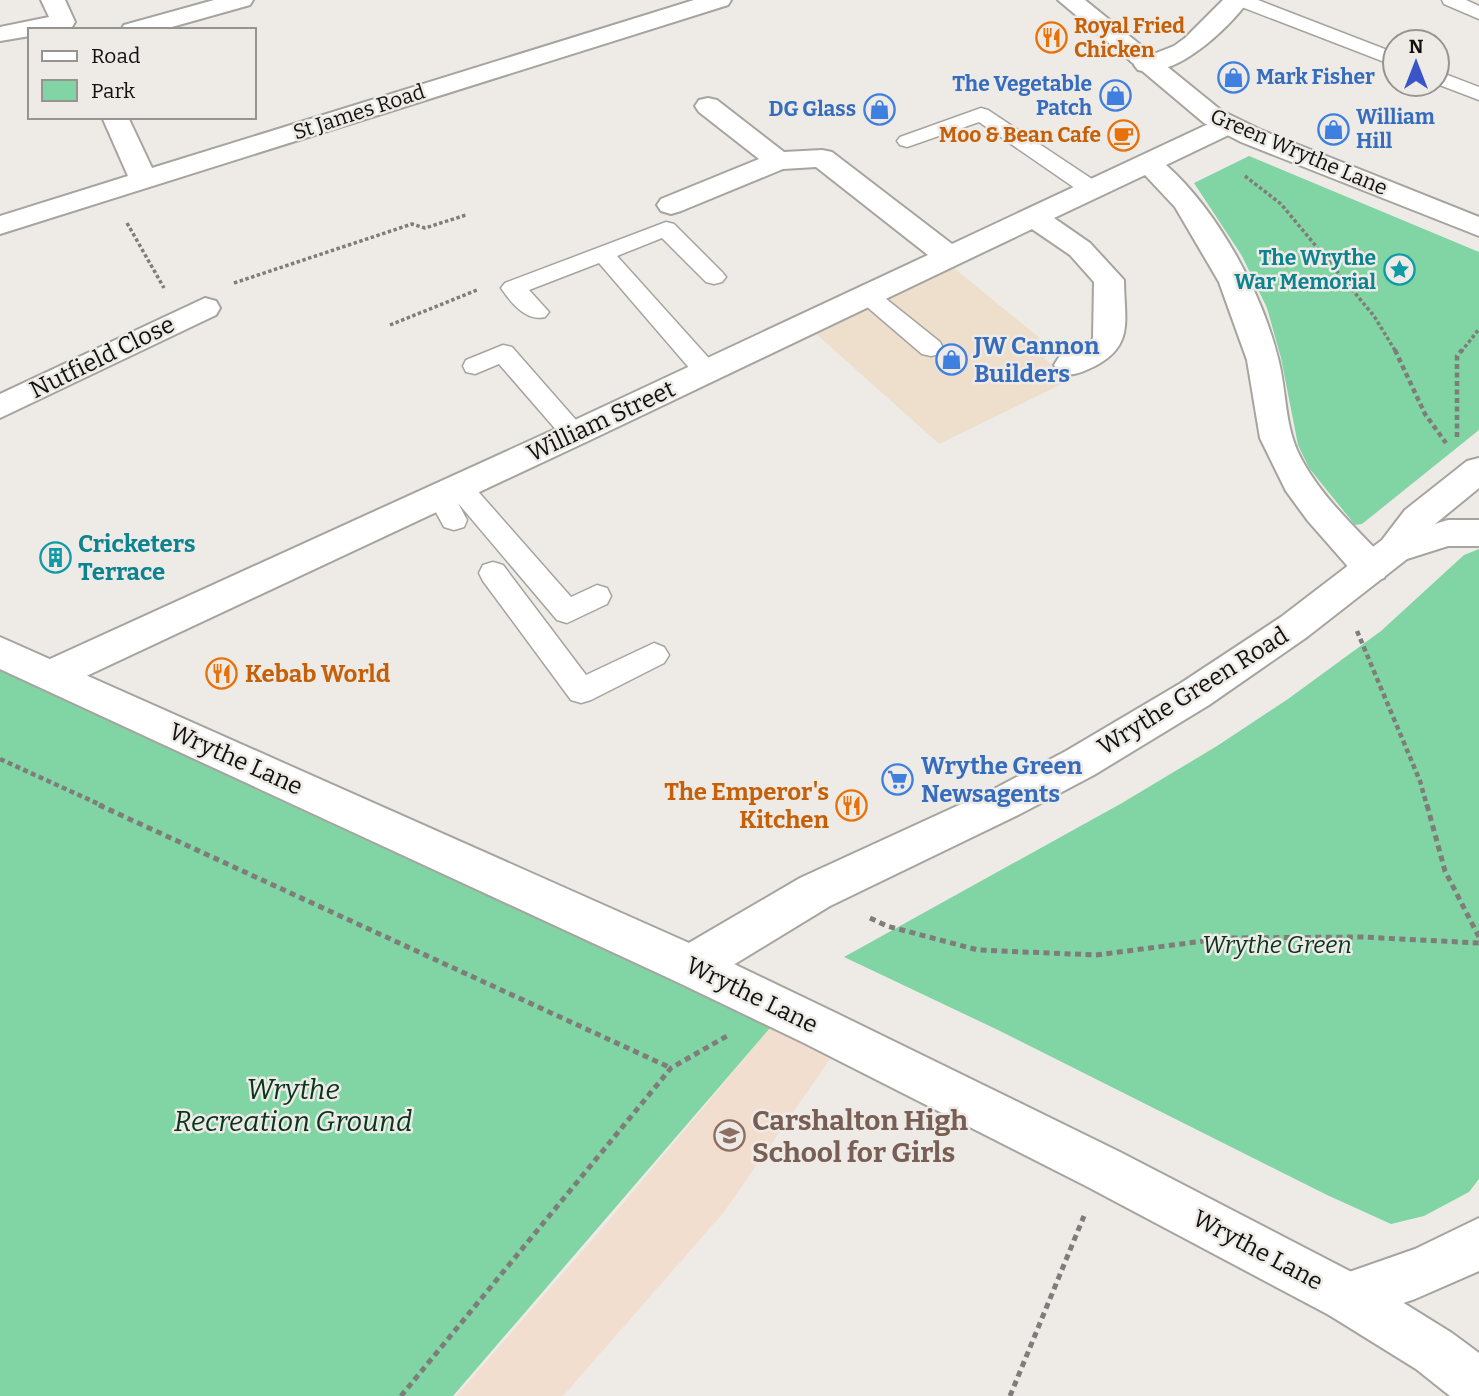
<svg xmlns="http://www.w3.org/2000/svg" width="1479" height="1396" viewBox="0 0 1479 1396" font-family="Bitter,serif">
  <rect width="100%" height="100%" fill="#eeebe7"/>
  <path fill="#eedfcd" d="M954,268L1057,352L1044,358L1070,380L939,444L814,332Z"/>
  <path fill="#f2decf" d="M770,1028L830,1059L724,1212L563,1396H456L604,1226Z"/>
  <g fill="#81d4a3">
    <path d="M1249,156L1479,252V430L1362,524L1355,525L1309,468L1298,445L1281,358L1267,308L1242,256L1194,183Z"/>
    <path d="M1479,549V1179L1469,1192L1424,1216L1391,1224L1327,1195L998,1030L844,957L1122,803L1217,746L1288,699L1381,631L1464,555Z"/>
    <path d="M0,652L787,1012L770,1028L453,1396H0Z"/>
  </g>
  <g fill="none" stroke-linecap="round" stroke-linejoin="round">
    <defs>
      <g id="service">
        <path d="M1232,0H1258L1395,53V66L1234,4Z"/>
        <path d="M1442,0H1466L1479,6V19L1444,4Z"/>
        <path d="M1437,71L1479,87V100L1437,84Z"/>
        <path d="M981,108L988,110L1101,185L1104,190L1101,195H1085L979,122L907,147L900,145L897,141L900,137Z"/>
        <path d="M666,222L674,224L722,272L726,277L722,282L714,284L706,282L662,238L617,256L715,365L718,371L715,377L706,379L697,377L599,263L529,290L549,312L545,317C527,322 511,303 501,288L505,283Z"/>
        <path d="M867,287L875,290L940,342L943,348L940,354L931,356L922,354L859,300L855,295L859,290Z"/>
        <path d="M503,345L512,347L583,428L587,434L583,440L574,443L565,440L499,364L475,374L466,372L463,366L466,360Z"/>
        <path d="M459,477L468,480L571,597L597,585L607,588L611,596L607,604L567,623L557,620L458,503L467,520L464,527L454,530L444,527L427,496L431,489L440,486L447,488L450,480Z"/>
        <path d="M493,562L503,565L586,675L654,643L664,647L669,655L664,663L591,700L581,703L571,700L483,581L479,573L483,565Z"/>
      </g>
      <g id="minor">
        <path d="M41,0H65L75,22L72,27L30,30V36L0,41V27L49,17Z"/>
        <path d="M214,0H253L250,5L161,30H121L124,25Z"/>
        <path d="M694,0H731L728,5L0,234V216L128,176L102,117H128L152,168Z"/>
        <path d="M1223,0H1249C1229,28 1175,80 1138,70L1134,65L1138,60L1174,46L1185,38Z"/>
        <path d="M708,98L717,100L784,152L822,150L832,152L952,244L1219,119L1228,117L1237,119L1241,125L1237,131L1166,165C1218,211 1263,294 1279,362C1286,391 1285,422 1297,450C1316,492 1353,525 1384,558L1389,568L1384,578L1371,582L1358,578L1308,521L1286,491L1260,438L1247,360L1219,282L1175,207L1145,175L1054,218L1090,243L1124,280C1124,319 1135,345 1095,366C1082,372 1073,377 1059,373L1054,365L1059,357L1091,342L1093,338L1094,282L1070,255L1032,229L586,442L65,686L52,690L39,686L33,675L39,664L562,426L928,255L816,167L783,169L681,211L671,214L661,211L657,205L661,199L759,159L699,112L695,106L699,100Z"/>
        <path d="M205,298L216,301L220,308L216,315L0,418V394Z"/>
      </g>
      <g id="tertiary">
        <path d="M1058,0H1085L1222,111L1261,130L1479,217V236L1241,142L1204,123Z"/>
        <path d="M1479,458V488L1435,524L1448,520H1479V546H1448L1407,559L1307,637L1209,705L1094,775L1022,813L830,906L707,981L691,987L675,981L669,966L675,951L800,878L994,789L1066,751L1181,683L1281,617L1358,558L1382,540L1405,510L1467,461Z"/>
        <path d="M1479,1218V1271L1415,1299L1347,1322L1329,1315L1322,1297L1329,1279L1415,1249Z"/>
      </g>
      <path id="secondary" d="M0,637L707,951L834,1012L1120,1152L1365,1279L1452,1333L1479,1353V1396H1450L1416,1369L1329,1315L1086,1186L802,1042L675,981L0,669Z"/>
    </defs>
    <use href="#service" stroke="#a6a49f" stroke-width="3"/>
    <use href="#minor" stroke="#a6a49f" stroke-width="4"/>
    <use href="#tertiary" stroke="#a6a49f" stroke-width="4"/>
    <use href="#secondary" stroke="#a6a49f" stroke-width="4"/>
    <g stroke="#7f7d7a" stroke-width="3.5" stroke-dasharray="3.5 2.5" stroke-linecap="butt">
      <path d="M1245,176L1281,204L1374,316L1396,352"/>
      <path d="M127,223L164,288"/>
      <path d="M234,283L412,224L425,228L466,215"/>
      <path d="M390,325L477,290"/>
      <path d="M1461,352L1479,329"/>
    </g>
    <g stroke="#7f7d7a" stroke-width="4.5" stroke-dasharray="5 3.5" stroke-linecap="butt">
      <path d="M1395,350L1425,414L1446,443"/>
      <path d="M1457,437V356L1462,350"/>
      <path d="M1357,631L1420,781L1427,806"/>
      <path d="M0,759L103,806"/>
    </g>
    <g stroke="#7f7d7a" stroke-width="5" stroke-dasharray="6 4.5" stroke-linecap="butt">
      <path d="M99,805L671,1068"/>
      <path d="M1427,805L1445,871L1479,937"/>
      <path d="M870,918L887,926L978,950L1096,955L1227,938L1362,937L1479,943"/>
      <path d="M401,1396L671,1068L727,1036"/>
      <path d="M1010,1396L1084,1216"/>
    </g>
    <use href="#service" fill="#fff" fill-rule="evenodd"/>
    <use href="#minor" fill="#fff" fill-rule="evenodd"/>
    <use href="#tertiary" fill="#fff" fill-rule="evenodd"/>
    <use href="#secondary" fill="#fff" fill-rule="evenodd"/>
  </g>
  <defs>
    <symbol id="restaurant-ring" viewBox="-11 -11 22 22"><circle r="9.5" fill="#eeebe7" stroke="#e8710a" stroke-width="1.5"/><path d="M-5-6h1v4h1v-4h1v4h1v-4h1v5L-1.5 .5V6h-2V.5L-5-1ZM5-6V6H3V1.5H1.5Q1.5-4 5-6Z" fill="#e8710a"/></symbol>
    <symbol id="shop-ring" viewBox="-11 -11 22 22"><circle r="9.5" fill="#eeebe7" stroke="#3f7fe0" stroke-width="1.5"/><path d="M-5-2.5h2.3a2.7 3.5 0 0 1 5.4 0H5L5.5 6h-11ZM-1.5-2.5h3a1.5 2.3 0 0 0-3 0Z" fill="#3f7fe0"/></symbol>
    <symbol id="cafe-ring" viewBox="-11 -11 22 22"><circle r="9.5" fill="#eeebe7" stroke="#e8710a" stroke-width="1.5"/><path d="M-5.5-4.5H6V0H3Q3 3.5 0 3.5H-2.5Q-5.5 3.5-5.5 0ZM3-3.2v2h1.7v-2ZM-6 4.5H4V6H-6Z" fill="#e8710a"/></symbol>
    <symbol id="sight-ring" viewBox="-11 -11 22 22"><circle r="9.5" fill="#eeebe7" stroke="#0f9aa8" stroke-width="1.5"/><path d="M0-6L1.8-2.2L6-1.7L2.9 1.2L3.7 5.4L0 3.3L-3.7 5.4L-2.9 1.2L-6-1.7L-1.8-2.2Z" fill="#0f9aa8"/></symbol>
    <symbol id="building-ring" viewBox="-11 -11 22 22"><circle r="9.5" fill="#eeebe7" stroke="#0f9aa8" stroke-width="1.5"/><path d="M-4-6H4V6H1V3H-1V6H-4ZM-2.5-4.3h1.7v1.8h-1.7ZM.8-4.3h1.7v1.8H.8ZM-2.5-1h1.7V.8h-1.7ZM.8-1h1.7V.8H.8Z" fill="#0f9aa8"/></symbol>
    <symbol id="supermarket-ring" viewBox="-11 -11 22 22"><circle r="9.5" fill="#eeebe7" stroke="#3f7fe0" stroke-width="1.5"/><path d="M-6-5.5h2.5l.6 2H6L4.5 2H-2.5L-4.4-4H-6ZM-1.5 3.2a1.3 1.3 0 1 0 .1 0ZM3 3.2a1.3 1.3 0 1 0 .1 0Z" fill="#3f7fe0"/></symbol>
    <symbol id="school-ring" viewBox="-11 -11 22 22"><circle r="9.5" fill="#eeebe7" stroke="#8d6e63" stroke-width="1.5"/><path d="M0-5L7-2L0 1L-7-2ZM-4 1L0 2.5L4 1V4Q0 6-4 4Z" fill="#8d6e63"/></symbol>
  </defs>
  <g fill-rule="evenodd">
    <use href="#restaurant-ring" x="1034" y="20" width="35" height="35"/>
    <use href="#shop-ring" x="1216" y="60" width="35" height="35"/>
    <use href="#shop-ring" x="1098" y="78" width="35" height="35"/>
    <use href="#shop-ring" x="862" y="92" width="35" height="35"/>
    <use href="#shop-ring" x="1316" y="112" width="35" height="35"/>
    <use href="#cafe-ring" x="1106" y="118" width="35" height="35"/>
    <use href="#sight-ring" x="1382" y="252" width="35" height="35"/>
    <use href="#shop-ring" x="934" y="342" width="35" height="35"/>
    <use href="#building-ring" x="38" y="540" width="35" height="35"/>
    <use href="#restaurant-ring" x="204" y="656" width="35" height="35"/>
    <use href="#supermarket-ring" x="880" y="762" width="35" height="35"/>
    <use href="#restaurant-ring" x="834" y="788" width="35" height="35"/>
    <use href="#school-ring" x="712" y="1118" width="35" height="35"/>
  </g>
  <g text-anchor="middle" dominant-baseline="central" stroke-width="5" stroke-linejoin="round" paint-order="stroke">
    <g font-size="21" font-weight="bold" fill="#c56008" stroke="#eeebe7" text-anchor="start">
      <text x="1074" y="26">Royal Fried<tspan x="1074" dy="24">Chicken</tspan></text>
      <text x="1101" y="135" text-anchor="end">Moo &amp; Bean Cafe</text>
    </g>
    <g font-size="21" font-weight="bold" fill="#366cbe" stroke="#eeebe7" text-anchor="start">
      <text x="1256" y="77">Mark Fisher</text>
      <text x="1092" y="84" text-anchor="end">The Vegetable<tspan x="1092" dy="24">Patch</tspan></text>
      <text x="856" y="109" text-anchor="end">DG Glass</text>
      <text x="1356" y="117">William<tspan x="1356" dy="24">Hill</tspan></text>
    </g>
    <g font-size="21" fill="#12110f" stroke="#eeebe7">
      <text transform="translate(359 112) rotate(-18)">St James Road</text>
      <text transform="translate(1299 152) rotate(23)">Green Wrythe Lane</text>
    </g>
    <g font-size="21" font-weight="bold" fill="#0d838f" stroke="#eeebe7" text-anchor="end">
      <text x="1376" y="258">The Wrythe<tspan x="1376" dy="24">War Memorial</tspan></text>
    </g>
    <g font-size="24" font-weight="bold" fill="#366cbe" stroke="#eeebe7" text-anchor="start">
      <text x="974" y="346">JW Cannon<tspan x="974" dy="28">Builders</tspan></text>
      <text x="921" y="766">Wrythe Green<tspan x="921" dy="28">Newsagents</tspan></text>
    </g>
    <g font-size="24" fill="#12110f" stroke="#eeebe7">
      <text transform="translate(102 357) rotate(-26)">Nutfield Close</text>
      <text transform="translate(601 421) rotate(-25)">William Street</text>
      <text transform="translate(1193 691) rotate(-32)">Wrythe Green Road</text>
      <text transform="translate(236 759) rotate(24)">Wrythe Lane</text>
      <text transform="translate(752 995) rotate(26)">Wrythe Lane</text>
      <text transform="translate(1258 1250) rotate(28)">Wrythe Lane</text>
    </g>
    <g font-size="24" font-weight="bold" fill="#0d838f" stroke="#eeebe7" text-anchor="start">
      <text x="78" y="544">Cricketers<tspan x="78" dy="28">Terrace</tspan></text>
    </g>
    <g font-size="24" font-weight="bold" fill="#c56008" stroke="#eeebe7" text-anchor="start">
      <text x="245" y="674">Kebab World</text>
      <text x="829" y="792" text-anchor="end">The Emperor's<tspan x="829" dy="28">Kitchen</tspan></text>
    </g>
    <g font-size="24" font-style="italic" fill="#08341e" stroke="#eeebe7">
      <text x="1277" y="945">Wrythe Green</text>
    </g>
    <g font-size="28" font-style="italic" fill="#08341e" stroke="#eeebe7">
      <text x="293" y="1089">Wrythe<tspan x="293" dy="32">Recreation Ground</tspan></text>
    </g>
    <g font-size="28" font-weight="bold" fill="#785e54" stroke="#eeebe7" text-anchor="start">
      <text x="752" y="1120">Carshalton High<tspan x="752" dy="32">School for Girls</tspan></text>
    </g>
  </g>
  <rect x="28" y="28" width="228" height="91" fill="#eeebe7" stroke="#969491" stroke-width="2"/>
  <rect x="42" y="51" width="35" height="10" fill="#ffffff" stroke="#969491" stroke-width="2"/>
  <text x="91" y="63" font-size="21" fill="#12110f">Road</text>
  <rect x="42" y="80" width="35" height="21" fill="#81d4a3" stroke="#969491" stroke-width="2"/>
  <text x="91" y="98" font-size="21" fill="#12110f">Park</text>
  <g transform="translate(1416 63)"><circle r="33" fill="#eeebe7" stroke="#969491" stroke-width="2"/>
  <path d="M0-5L12 26L0 18L-12 26Z" fill="#3955c7"/>
  <text y="-10" font-size="19" font-weight="bold" text-anchor="middle" fill="#12110f">N</text>
  </g>
</svg>
